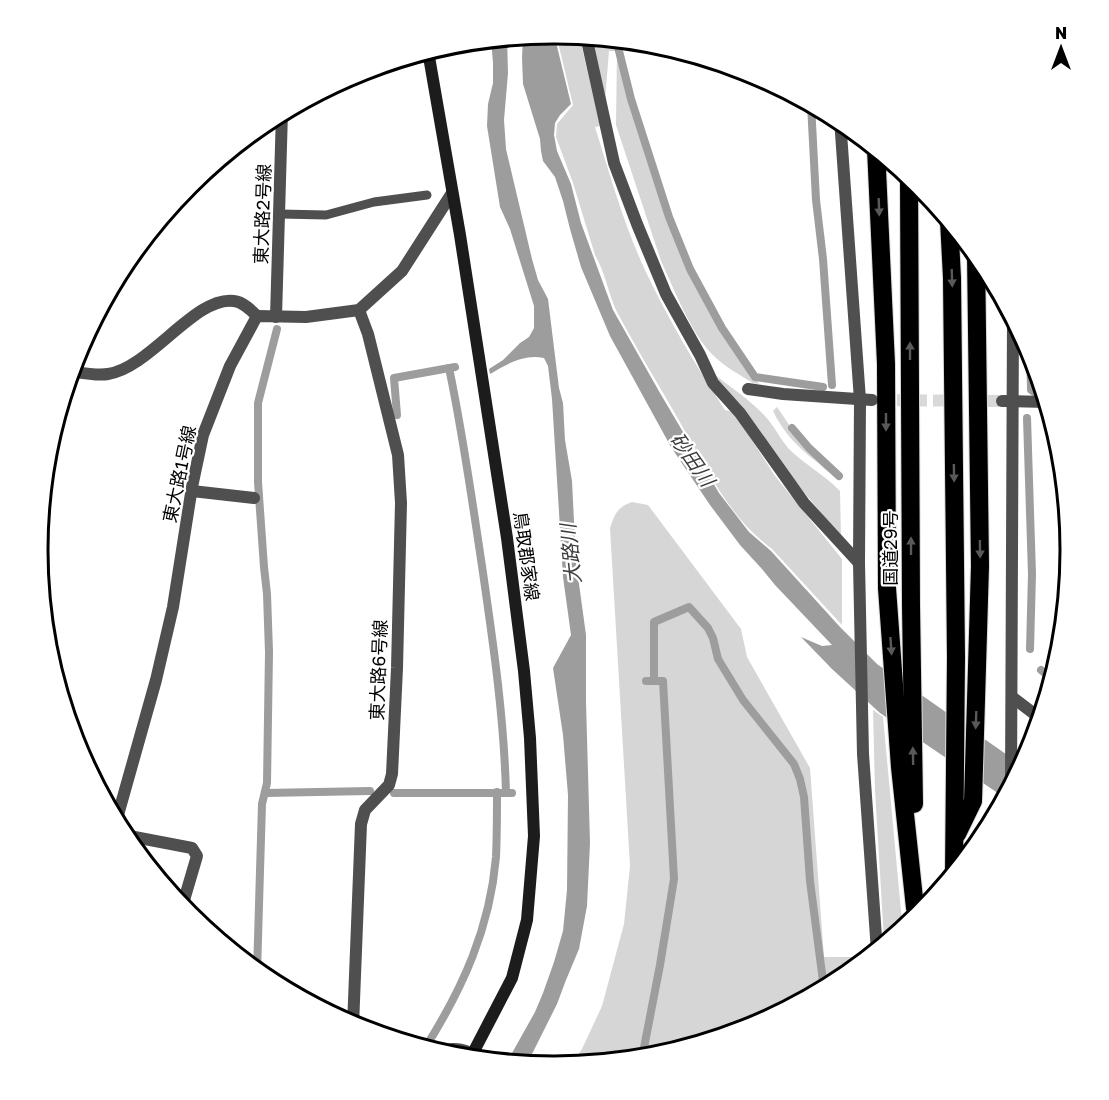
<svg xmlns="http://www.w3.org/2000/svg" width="1109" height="1100" viewBox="0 0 1109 1100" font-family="'Golos Text','Noto Sans JP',sans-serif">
  <rect width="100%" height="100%" fill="#fff"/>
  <g fill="#d6d6d6">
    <path d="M558,33L579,35L600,126L595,127C610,175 624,225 645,270C668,319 696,366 725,410L734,412L775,476L842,559V625L772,549C728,517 704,464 677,417C657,382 635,346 616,310C608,292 605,272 595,255L573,183L556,137L557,124L573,105L556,34Z"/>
    <path d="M591,37L615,39L631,102L667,217L690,270L721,329L759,384L753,383C740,375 725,367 714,356C692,336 674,289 661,261L616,125L617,51H609L605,101Z"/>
    <path d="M713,373C730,387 749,399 764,415C774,425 780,439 789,449C805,465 825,475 840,491L841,537L784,468L741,405L723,386Z"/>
    <path d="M777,407L792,429L837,476C829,473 823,468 817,462C798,448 783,432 773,411Z"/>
    <path d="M632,502L648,505L741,629L747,657L810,768L824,957H853V970L841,980L752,1028L655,1057L571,1065L582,1049L602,1006L624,924L630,866L610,528C615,514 617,507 632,502Z"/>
    <path d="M873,710L883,717L902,922V931L891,939L884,940L875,790Z"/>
  </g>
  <g fill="#9d9d9d">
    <path d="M555,33L554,34L571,104L560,115L555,123L554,135L557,151L571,184L581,223L613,310L660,393L719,493L749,532L771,551L840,627L877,664L1023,766L1005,798L880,713L832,669L801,637L822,646L832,645L775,585L762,569L740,545L710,505L671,447L610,336L581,267L570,229L563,201L555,177L543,161L541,151L540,139L523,84L522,58L523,36Z"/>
    <path d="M507,38L508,73L504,120L506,149L532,259L538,280L548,299L559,388L563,403L565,440L572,481L576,562L586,635V702L590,843L587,906L579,949L566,980L557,1004L529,1060L531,1065L507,1062L535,1012L543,993L554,962L563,931L567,890L568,795L563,735L553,668L571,635L563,577L552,399L548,366L544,358C524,354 507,364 490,374L489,369L503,360L520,343L529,337L534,328V306L510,229L500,207L487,126L488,104L493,83V63L491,39Z"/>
  </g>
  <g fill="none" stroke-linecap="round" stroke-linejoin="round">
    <g stroke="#9d9d9d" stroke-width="8">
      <path d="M616,39L631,99L669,217L690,269L722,328L755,377L823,387"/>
      <path d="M811,104L816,200L823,259L832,385"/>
      <path d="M1030,348L1031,390L1034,392L1044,393"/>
      <path d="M449,368C463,434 472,500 482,566C493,642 504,716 506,793"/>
      <path d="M397,415L394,378L455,367"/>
      <path d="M1027,418L1032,574L1030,649"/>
      <path d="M792,428L809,448L839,476"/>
      <path d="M1041,670L1053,680"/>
      <path d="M654,681V622L689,607L708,628L713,638L718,659L743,700L794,764L800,779L804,797L810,881L824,989"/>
      <path d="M265,793L370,791"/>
      <path d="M394,793H512"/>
      <path d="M257,972L262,804L267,783L269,652L267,594L264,567L258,482V403L277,329"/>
      <path d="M425,1048C463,988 490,928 496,857C497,835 497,814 497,792"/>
      <path d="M642,1058L660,965L674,879L663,681H646"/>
    </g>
    <path stroke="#d9d9d9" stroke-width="12" stroke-dasharray="12 6" stroke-linecap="butt" d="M879,400L1002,401"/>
    <defs>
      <g id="highway">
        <path d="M876,148L886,364L887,588L900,767L915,908"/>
        <path d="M909,176L911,605L914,804"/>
        <path d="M949,220L952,278L956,657L954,874"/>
        <path d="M957,834L973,801L980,566L976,252"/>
      </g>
    </defs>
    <use href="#highway" stroke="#dbdbdb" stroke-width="20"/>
    <path stroke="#4f4f4f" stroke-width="9" d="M280,214L326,215L374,202L427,195"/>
    <g stroke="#4f4f4f" stroke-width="12">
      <path d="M586,36L614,163L637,224L666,294L700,355L713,383L740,413L804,503L859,563"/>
      <path d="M840,119L860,400L859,563L863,754L877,951"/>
      <path d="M276,317L282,112"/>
      <path d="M71,371C83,373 97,376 108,374C150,368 196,295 234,301C243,302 251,310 257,316"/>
      <path d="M748,389L783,394L872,400"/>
      <path d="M1002,401L1047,402"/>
      <path d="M192,491L254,498"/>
      <path d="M1012,697L1041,719"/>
      <path d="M1011,787L1013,317"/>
      <path d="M116,822L156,680L173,607L192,487L203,435L230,366L257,316L306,317L359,310L402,271L452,193"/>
      <path d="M124,835L192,848L197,856L182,907"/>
      <path d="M353,1026L361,824L365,810L389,785L392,774L397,668L401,503L398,455L368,334L359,310"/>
      <path d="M438,1052C455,1046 467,1049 482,1060"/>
    </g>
    <path stroke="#1c1c1c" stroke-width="12" d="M428,51L460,235L507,538L524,671L530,738L534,836L527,920L512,978L473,1053L469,1059"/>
    <use href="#highway" stroke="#000" stroke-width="18"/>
  </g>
  <defs><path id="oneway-solid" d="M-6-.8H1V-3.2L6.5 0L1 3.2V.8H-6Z" transform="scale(1.5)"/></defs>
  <g fill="#595959">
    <use href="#oneway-solid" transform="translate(879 207) rotate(88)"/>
    <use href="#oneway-solid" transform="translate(952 278) rotate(88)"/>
    <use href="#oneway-solid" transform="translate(910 351) rotate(-90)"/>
    <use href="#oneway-solid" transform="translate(886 422) rotate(90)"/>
    <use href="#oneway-solid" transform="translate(954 473) rotate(89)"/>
    <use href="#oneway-solid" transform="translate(911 546) rotate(-90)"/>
    <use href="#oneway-solid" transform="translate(980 549) rotate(89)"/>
    <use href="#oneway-solid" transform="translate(891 646) rotate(86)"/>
    <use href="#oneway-solid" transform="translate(976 720) rotate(92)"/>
    <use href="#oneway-solid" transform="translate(913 756) rotate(-91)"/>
  </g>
  <g text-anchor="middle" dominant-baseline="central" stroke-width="4.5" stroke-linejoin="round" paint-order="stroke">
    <g font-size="18" fill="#000" stroke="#fff">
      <text transform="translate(262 214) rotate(-88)">東大路2号線</text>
      <text transform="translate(179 474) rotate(-78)">東大路1号線</text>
      <text transform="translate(890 548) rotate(-90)">国道29号</text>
      <text transform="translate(527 556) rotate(82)">鳥取郡家線</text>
      <text transform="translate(378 670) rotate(-88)">東大路6号線</text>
    </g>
    <g font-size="20" font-style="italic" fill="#3e3e3e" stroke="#fff">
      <text transform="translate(693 459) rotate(55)">砂田川</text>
      <text transform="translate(570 554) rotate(-96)">大路川</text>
    </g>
  </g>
  <path d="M0 0H1109V1100H0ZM48 550a506 506 0 1 1 1012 0a506 506 0 1 1-1012 0Z" fill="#fff" fill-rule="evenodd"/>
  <path fill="none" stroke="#000" stroke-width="3" d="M48 550a506 506 0 1 1 1012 0a506 506 0 1 1-1012 0Z"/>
  <g transform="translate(1061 48)" stroke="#ffffff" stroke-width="4.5" paint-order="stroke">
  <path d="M0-4.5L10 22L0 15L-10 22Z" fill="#000000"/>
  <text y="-9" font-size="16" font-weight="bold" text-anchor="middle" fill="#000000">N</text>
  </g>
</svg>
